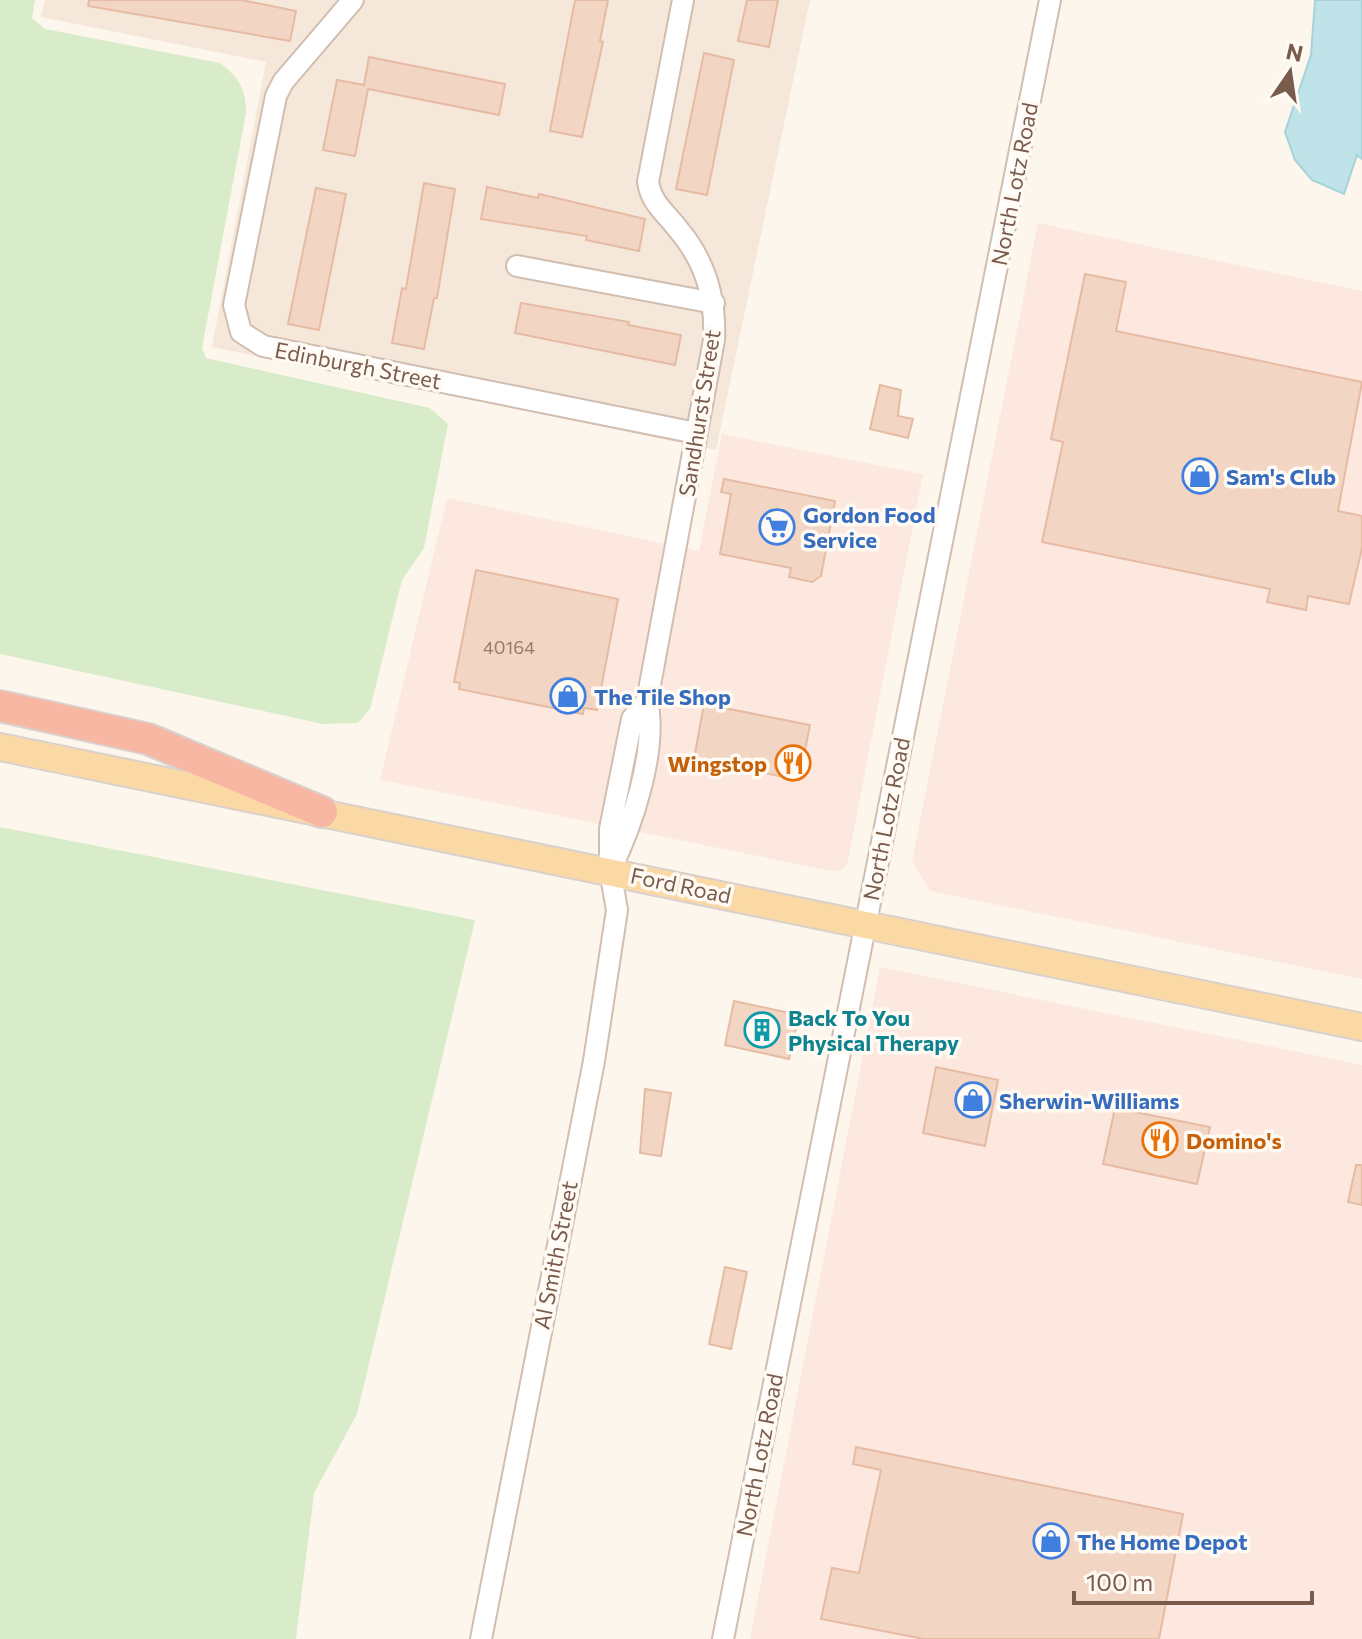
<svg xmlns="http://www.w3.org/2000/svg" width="1362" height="1639" viewBox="0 0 1362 1639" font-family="Commissioner,sans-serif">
  <rect width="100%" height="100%" fill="#fdf6ec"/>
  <path fill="#f5e8da" d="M45,0H810L716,450L212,347L266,62L41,17Z"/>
  <g fill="#fde8e0">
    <path d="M1038,223L1362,291V979L930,891L912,862Z"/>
    <path d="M722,434L923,474L847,865L837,872L380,780L447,498L699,551Z"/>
    <path d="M880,967L1362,1065V1639H750Z"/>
  </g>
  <g fill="#d8ecc9">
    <path d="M0,0H35L32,18L45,29L220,63C239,78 246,88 246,113L202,348L206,358L430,408L448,424L424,548L402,580L370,709L358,723L323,724L0,654Z"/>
    <path d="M0,827L475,920L357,1414L314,1493L296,1639H0Z"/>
  </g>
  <path fill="#bfe3e8" stroke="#a5d3da" stroke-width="2" d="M1315,0H1362V159L1357,155L1344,194L1312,180L1295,160L1285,132L1311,55Z"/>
  <g fill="#f3d5c3" stroke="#e6bba3" stroke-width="2">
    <path d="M89,0H241L296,11L290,41L88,6Z"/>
    <path d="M575,0H608L600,41L603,42L582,137L550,131Z"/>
    <path d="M747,0H778L769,47L738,41Z"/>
    <path d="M704,53L734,60L707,195L676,189Z"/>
    <path d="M369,57L505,84L499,115L368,89L355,156L323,150L337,80L364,85Z"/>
    <path d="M424,183L455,189L437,298H434L424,349L392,343L402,288L406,289Z"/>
    <path d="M487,187L538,198L539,194L645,219L639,251L586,240L587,236L481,219Z"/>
    <path d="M316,188L346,194L319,330L288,324Z"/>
    <path d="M1085,274L1126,282L1116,331L1362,382L1338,511L1362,516V548L1349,604L1308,596L1306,610L1267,602L1270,589L1042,542L1063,442L1051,439Z"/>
    <path d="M521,303L629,322L628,325L681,335L675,365L515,333Z"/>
    <path d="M880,385L901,390L898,416L913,419L908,438L870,429Z"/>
    <path d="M724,479L835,501L821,576L812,582L789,577L791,568L720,554L731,494L721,492Z"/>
    <path d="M476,570L618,599L597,710L584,708L583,714L459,689L460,683L454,682Z"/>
    <path d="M704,704L810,725L799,780L694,759Z"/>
    <path d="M734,1001L799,1015L789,1059L725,1045Z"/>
    <path d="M936,1067L998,1080L985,1146L923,1133Z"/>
    <path d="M645,1089L671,1093L661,1156L640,1153Z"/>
    <path d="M1115,1108L1210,1127L1197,1184L1103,1164Z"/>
    <path d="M1356,1165H1362V1205L1348,1202Z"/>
    <path d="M725,1267L747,1272L731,1349L709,1344Z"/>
    <path d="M856,1447L1183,1514L1159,1639H924L821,1619L832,1568L859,1573L881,1470L853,1464Z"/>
  </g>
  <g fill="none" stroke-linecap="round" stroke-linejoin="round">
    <defs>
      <g id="minor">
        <path d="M353,0L283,82L276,96L234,305L241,332L263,346L696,433"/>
        <path d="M517,266L714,303"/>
        <path d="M647,701L632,719L610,829V870C632,827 658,749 647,701L714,340C716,298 706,262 678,229C666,213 651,203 648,182L683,0"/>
        <path d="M481,1639L594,1061L617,910L610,870"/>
        <path d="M723,1639L1050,0"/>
      </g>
      <path id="major" d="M0,747L1362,1027"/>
      <path id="highway" d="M0,706L148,739L322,812"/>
    </defs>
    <use href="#minor" stroke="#d1beb0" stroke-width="24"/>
    <use href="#major" stroke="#dad1cd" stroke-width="30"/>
    <use href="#highway" stroke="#dad1cd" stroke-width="34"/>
    <use href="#minor" stroke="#fff" stroke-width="20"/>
    <use href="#major" stroke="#fbd9a5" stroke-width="26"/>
    <use href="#highway" stroke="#f7b7a3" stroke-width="30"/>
  </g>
  <defs>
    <symbol id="shop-ring" viewBox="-11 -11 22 22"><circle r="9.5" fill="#fffaf3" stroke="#3f7fe0" stroke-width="1.5"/><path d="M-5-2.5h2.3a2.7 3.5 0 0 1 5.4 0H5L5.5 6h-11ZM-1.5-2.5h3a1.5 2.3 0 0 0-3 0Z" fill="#3f7fe0"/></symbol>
    <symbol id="supermarket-ring" viewBox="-11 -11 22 22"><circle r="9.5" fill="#fffaf3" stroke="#3f7fe0" stroke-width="1.5"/><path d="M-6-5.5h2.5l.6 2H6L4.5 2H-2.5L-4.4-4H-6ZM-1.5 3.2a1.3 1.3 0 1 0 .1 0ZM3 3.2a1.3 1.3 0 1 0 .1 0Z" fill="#3f7fe0"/></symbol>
    <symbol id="restaurant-ring" viewBox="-11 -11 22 22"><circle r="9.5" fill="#fffaf3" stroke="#e8710a" stroke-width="1.5"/><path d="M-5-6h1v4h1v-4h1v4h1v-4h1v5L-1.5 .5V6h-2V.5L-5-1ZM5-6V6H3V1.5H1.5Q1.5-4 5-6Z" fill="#e8710a"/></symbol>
    <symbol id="building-ring" viewBox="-11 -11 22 22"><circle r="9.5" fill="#fffaf3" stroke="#0f9aa8" stroke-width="1.5"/><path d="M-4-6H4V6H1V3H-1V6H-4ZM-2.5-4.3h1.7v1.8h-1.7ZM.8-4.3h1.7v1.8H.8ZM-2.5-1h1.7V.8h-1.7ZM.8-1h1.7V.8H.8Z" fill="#0f9aa8"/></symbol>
  </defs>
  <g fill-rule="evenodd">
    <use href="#shop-ring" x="1180" y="456" width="40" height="40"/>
    <use href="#supermarket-ring" x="757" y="507" width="40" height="40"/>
    <use href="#shop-ring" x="548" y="676" width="40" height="40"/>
    <use href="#restaurant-ring" x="773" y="743" width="40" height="40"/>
    <use href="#building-ring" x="742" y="1010" width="40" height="40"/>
    <use href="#shop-ring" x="953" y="1080" width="40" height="40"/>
    <use href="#restaurant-ring" x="1140" y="1120" width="40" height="40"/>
    <use href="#shop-ring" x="1031" y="1521" width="40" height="40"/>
  </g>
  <g text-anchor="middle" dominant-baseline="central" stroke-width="7" stroke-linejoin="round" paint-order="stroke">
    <g font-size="18" fill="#987a6a">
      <text x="509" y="647">40164</text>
    </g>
    <g font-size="22" fill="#7a5c4d" stroke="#fffaf3">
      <text transform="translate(1014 184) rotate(-79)">North Lotz Road</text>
      <text transform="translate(358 365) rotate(11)">Edinburgh Street</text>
      <text transform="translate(699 413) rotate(-81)">Sandhurst Street</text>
      <text transform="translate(886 819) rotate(-79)">North Lotz Road</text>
      <text transform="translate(681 885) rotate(12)">Ford Road</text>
      <text transform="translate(555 1255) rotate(-79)">Al Smith Street</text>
      <text transform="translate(759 1455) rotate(-79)">North Lotz Road</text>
    </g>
    <g font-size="22" font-weight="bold" fill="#366cbe" stroke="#fffaf3" text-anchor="start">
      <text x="1226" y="476">Sam's Club</text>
      <text x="803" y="514">Gordon Food<tspan x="803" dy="25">Service</tspan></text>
      <text x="594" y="696">The Tile Shop</text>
      <text x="999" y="1100">Sherwin-Williams</text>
      <text x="1077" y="1541">The Home Depot</text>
    </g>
    <g font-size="22" font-weight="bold" fill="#c56008" stroke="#fffaf3" text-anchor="end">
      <text x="767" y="763">Wingstop</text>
      <text x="1186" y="1140" text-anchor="start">Domino's</text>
    </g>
    <g font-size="22" font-weight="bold" fill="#0d838f" stroke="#fffaf3" text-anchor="start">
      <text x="788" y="1017">Back To You<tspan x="788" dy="25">Physical Therapy</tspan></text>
    </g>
  </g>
  <g transform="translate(1290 72) rotate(13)" stroke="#fffaf3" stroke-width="6" paint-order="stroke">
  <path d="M0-6L14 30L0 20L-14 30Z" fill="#7a5c4d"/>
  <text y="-12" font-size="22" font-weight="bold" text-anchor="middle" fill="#7a5c4d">N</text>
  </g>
  <path d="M1074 1591v12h238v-12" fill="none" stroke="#7a5c4d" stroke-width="4"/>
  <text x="1086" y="1591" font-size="24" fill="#7a5c4d" stroke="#fffaf3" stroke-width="6" paint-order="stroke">100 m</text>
</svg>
